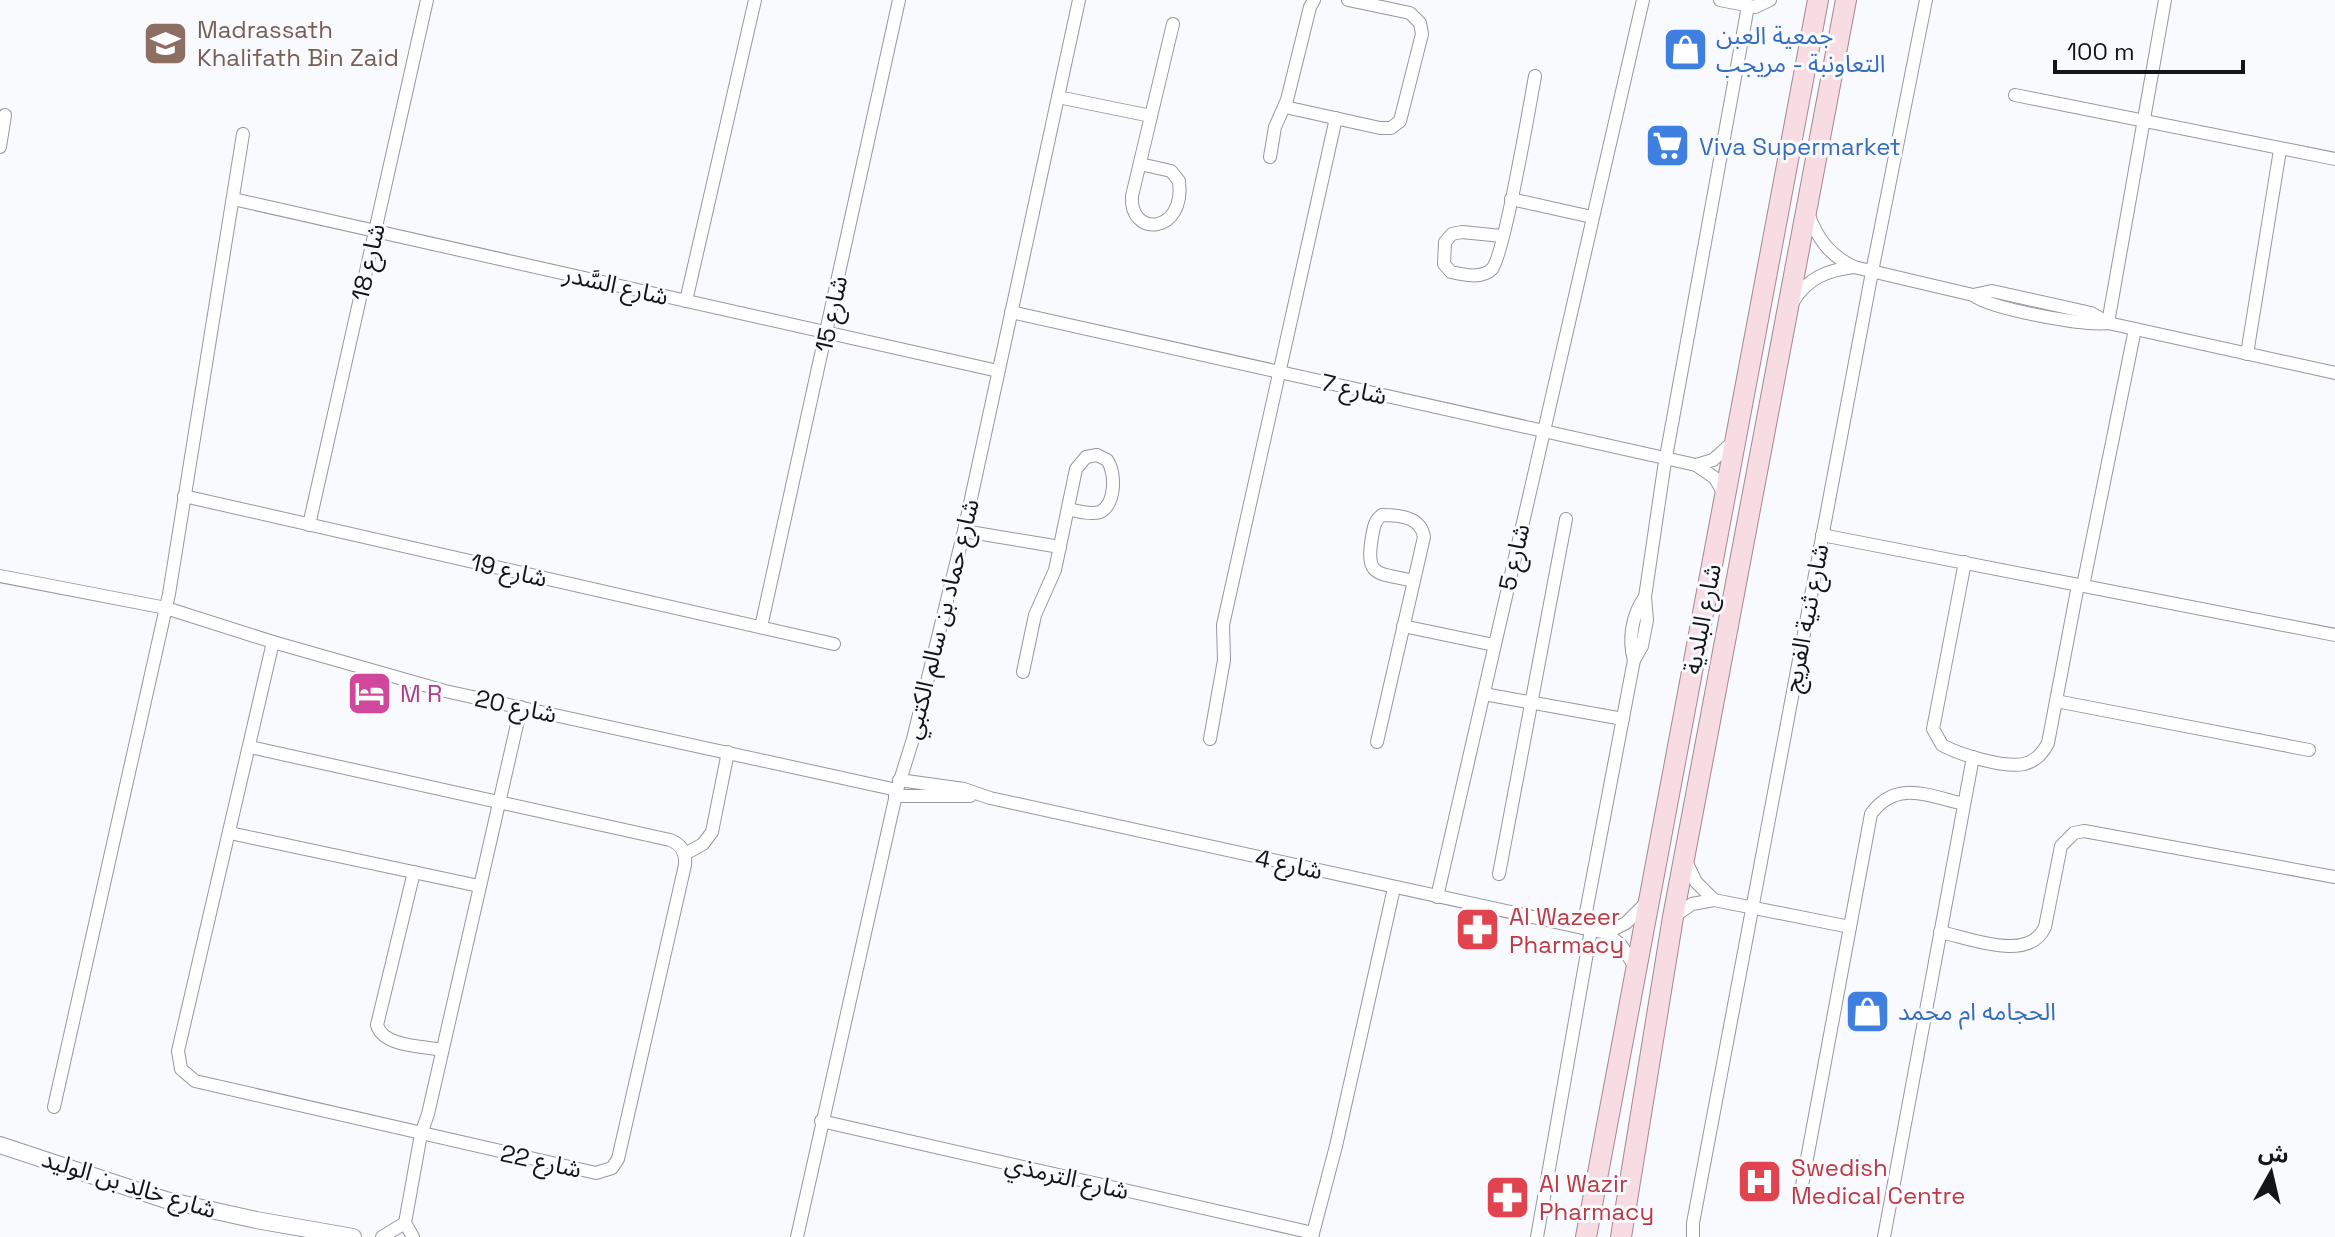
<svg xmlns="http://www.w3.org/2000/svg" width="2335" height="1237" viewBox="0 0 2335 1237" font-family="'Space Grotesk','Noto Sans Arabic',sans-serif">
  <rect width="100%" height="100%" fill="#f9fafe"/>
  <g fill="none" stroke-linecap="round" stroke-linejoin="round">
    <defs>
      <g id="minor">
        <path d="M1720,0L1755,7L1770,0"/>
        <path d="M2015,95L2335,159"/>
        <path d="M1058,97L1151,116"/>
        <path d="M1285,107L1380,128H1391L1400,121L1422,34L1420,23L1410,13L1348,0"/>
        <path d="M0,147L5,115"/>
        <path d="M1270,157L1275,127L1287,100L1310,7L1314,0"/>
        <path d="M1140,164L1171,171L1179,181C1186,234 1129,238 1132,196L1173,24"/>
        <path d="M233,199L998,371"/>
        <path d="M1511,199L1592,217"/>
        <path d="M1808,213C1817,238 1829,255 1854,267L1973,295C1991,309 2084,326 2108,323L2335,373"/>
        <path d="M1502,236L1462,232L1452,234L1445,242L1444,264L1451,272C1464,275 1482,279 1492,269C1504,256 1530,104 1535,76"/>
        <path d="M1973,295L1992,291L2091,313L2108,323"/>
        <path d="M686,301L755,0"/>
        <path d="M1793,302C1807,278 1828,270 1854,267"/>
        <path d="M1011,312L1696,465L1715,478L1725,496"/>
        <path d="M2108,323L2165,0"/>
        <path d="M2247,354L2280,150"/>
        <path d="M1696,465L1713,460L1733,442"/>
        <path d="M184,496L834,644"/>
        <path d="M309,525L427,0"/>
        <path d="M964,531L1060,547"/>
        <path d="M1822,535L2335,635"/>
        <path d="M1965,562L1933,729L1942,745C1960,755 2004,768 2024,764C2036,761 2043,753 2048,743L2078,585"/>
        <path d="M0,576L166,608L273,642L445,691L897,790"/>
        <path d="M2083,586L2135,329"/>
        <path d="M1403,626L1494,645"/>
        <path d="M761,627L899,0"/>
        <path d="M1634,660C1628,640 1632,614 1645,597"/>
        <path d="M1023,672L1035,615L1055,570L1076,469L1086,457L1097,455L1107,460C1116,472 1116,504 1100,512C1091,515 1077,511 1068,509"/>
        <path d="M1484,694L1623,719"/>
        <path d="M2056,701L2309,750"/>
        <path d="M1210,739L1224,660L1223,625L1336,118"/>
        <path d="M1377,742L1424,537C1421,517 1400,515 1382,515C1374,521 1374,527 1372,537C1365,579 1378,572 1414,581"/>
        <path d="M250,747L670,840C681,844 686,852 685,865L618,1159L612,1168L596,1173L195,1081L181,1069L178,1051L273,642"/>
        <path d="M899,780L964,789L990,798L1606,933L1621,945L1635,967"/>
        <path d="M895,796H970"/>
        <path d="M230,833L479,886"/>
        <path d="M685,854L703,844L712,832L728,752"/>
        <path d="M1686,861L1696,882L1714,900"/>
        <path d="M414,872L377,1025C383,1047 423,1046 442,1050"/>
        <path d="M1499,874L1566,519"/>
        <path d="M1437,897L1643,0"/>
        <path d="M1673,917L1692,904L1714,900L1850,927"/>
        <path d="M1583,928L1634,660L1642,646L1647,620L1645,597L1664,468L1748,6"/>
        <path d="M1940,932C1970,938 2029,963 2045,927L2061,846L2074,833L2084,831L2335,877"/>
        <path d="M1606,933L1626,923L1645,904"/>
        <path d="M54,1107L169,594L243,134"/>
        <path d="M821,1121L1313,1233"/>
        <path d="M1801,1191L1871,814C1896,779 1929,796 1964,804"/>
        <path d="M405,1223L421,1134L428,1114L521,707"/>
        <path d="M405,1223L413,1237"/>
        <path d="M382,1237L405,1223"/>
        <path d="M797,1237L897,790L913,739L964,531L1079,0"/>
        <path d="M1312,1237L1336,1146L1394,888"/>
        <path d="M1537,1237L1591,930"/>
        <path d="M1693,1237V1223L1872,272L1926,0"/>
        <path d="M1884,1237L1973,757"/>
      </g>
      <path id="tertiary" d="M0,1145L166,1200L256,1220L353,1237"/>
      <g id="primary">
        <path d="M1586,1237L1818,0"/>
        <path d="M1621,1237L1673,917L1846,0"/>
      </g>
    </defs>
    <use href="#minor" stroke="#9598a0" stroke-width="14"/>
    <use href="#tertiary" stroke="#9598a0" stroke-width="18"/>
    <use href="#primary" stroke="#a58790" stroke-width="22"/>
    <use href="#minor" stroke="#fff" stroke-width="12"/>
    <use href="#tertiary" stroke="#fff" stroke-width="16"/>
    <use href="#primary" stroke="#f8dce3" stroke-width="20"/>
  </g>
  <defs>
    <symbol id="university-square" viewBox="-11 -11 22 22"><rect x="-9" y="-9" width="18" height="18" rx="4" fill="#8d6e63" stroke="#f9fafe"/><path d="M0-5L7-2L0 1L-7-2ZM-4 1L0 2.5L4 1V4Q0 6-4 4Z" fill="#fff"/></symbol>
    <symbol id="shop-square" viewBox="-11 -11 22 22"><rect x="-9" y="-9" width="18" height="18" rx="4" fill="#3f7fe0" stroke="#f9fafe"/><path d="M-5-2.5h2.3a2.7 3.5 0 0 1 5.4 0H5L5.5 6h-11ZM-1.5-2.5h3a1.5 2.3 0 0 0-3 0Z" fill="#fff"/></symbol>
    <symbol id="supermarket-square" viewBox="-11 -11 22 22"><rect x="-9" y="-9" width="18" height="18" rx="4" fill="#3f7fe0" stroke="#f9fafe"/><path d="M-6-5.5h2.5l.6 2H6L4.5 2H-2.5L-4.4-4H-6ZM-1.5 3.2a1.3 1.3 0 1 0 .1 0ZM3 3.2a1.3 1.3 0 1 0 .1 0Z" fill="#fff"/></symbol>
    <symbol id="hotel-square" viewBox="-11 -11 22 22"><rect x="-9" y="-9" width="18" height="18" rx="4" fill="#d1479c" stroke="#f9fafe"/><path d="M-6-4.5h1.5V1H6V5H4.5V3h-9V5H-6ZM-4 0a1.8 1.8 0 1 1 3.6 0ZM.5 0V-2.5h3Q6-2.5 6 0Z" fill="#fff"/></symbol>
    <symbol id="pharmacy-square" viewBox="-11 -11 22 22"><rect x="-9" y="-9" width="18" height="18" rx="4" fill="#e0444e" stroke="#f9fafe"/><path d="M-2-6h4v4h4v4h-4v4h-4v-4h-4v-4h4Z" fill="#fff"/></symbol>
    <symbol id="hospital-square" viewBox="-11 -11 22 22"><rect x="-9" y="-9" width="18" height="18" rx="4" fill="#e0444e" stroke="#f9fafe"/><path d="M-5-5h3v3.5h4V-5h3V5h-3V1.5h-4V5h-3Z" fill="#fff"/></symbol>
  </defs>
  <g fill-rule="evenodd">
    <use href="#university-square" x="140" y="18" width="51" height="51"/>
    <use href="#shop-square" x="1660" y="24" width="51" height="51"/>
    <use href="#supermarket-square" x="1642" y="120" width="51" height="51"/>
    <use href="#hotel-square" x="344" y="668" width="51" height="51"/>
    <use href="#pharmacy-square" x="1452" y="904" width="51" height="51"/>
    <use href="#shop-square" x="1842" y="986" width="51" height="51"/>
    <use href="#hospital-square" x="1734" y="1156" width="51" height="51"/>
    <use href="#pharmacy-square" x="1482" y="1172" width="51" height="51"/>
  </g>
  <g text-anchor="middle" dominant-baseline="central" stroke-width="6" stroke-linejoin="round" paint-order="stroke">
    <g font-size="24" fill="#785e54" stroke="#f9fafe" text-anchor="start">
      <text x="197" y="29">Madrassath<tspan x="197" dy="28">Khalifath Bin Zaid</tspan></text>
    </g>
    <g font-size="24" fill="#366cbe" stroke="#f9fafe" text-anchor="start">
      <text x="1716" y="35">جمعية العبن<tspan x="1716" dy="28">التعاونبة - مريجب</tspan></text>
      <text x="1699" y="146">Viva Supermarket</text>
      <text x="1898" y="1011">الحجامه ام محمد</text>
    </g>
    <g font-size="24" fill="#141518" stroke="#f9fafe">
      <text transform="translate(368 262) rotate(-77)">شارع 18</text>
      <text transform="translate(616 285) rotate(13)">شارع السَّدر</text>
      <text transform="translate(831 314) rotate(-78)">شارع 15</text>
      <text transform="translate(1354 389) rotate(13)">شارع 7</text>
      <text transform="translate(1514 557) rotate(-77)">شارع 5</text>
      <text transform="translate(509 570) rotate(13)">شارع 19</text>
      <text transform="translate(1806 618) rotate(-79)">شارع ثنية الفريج</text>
      <text transform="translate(941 619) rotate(-76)">شارع حماد بن سالم الكتبي</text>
      <text transform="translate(1702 619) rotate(-79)">شارع البلدية</text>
      <text transform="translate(516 706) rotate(12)">شارع 20</text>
      <text transform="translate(1289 864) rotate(12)">شارع 4</text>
      <text transform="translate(541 1161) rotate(12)">شارع 22</text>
      <text transform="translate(1067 1177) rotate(13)">شارع الترمذي</text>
      <text transform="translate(129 1184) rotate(17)">شارع خالِد بن الوليد</text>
    </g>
    <g font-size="24" fill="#b23c85" stroke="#f9fafe" text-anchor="start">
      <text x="400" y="693">M R</text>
    </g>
    <g font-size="24" fill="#be3a42" stroke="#f9fafe" text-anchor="start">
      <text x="1509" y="916">Al Wazeer<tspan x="1509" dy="28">Pharmacy</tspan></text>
      <text x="1791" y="1167">Swedish<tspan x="1791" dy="28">Medical Centre</tspan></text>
      <text x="1539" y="1183">Al Wazir<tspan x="1539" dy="28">Pharmacy</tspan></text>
    </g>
  </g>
  <g transform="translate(2271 1173) rotate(8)" stroke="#f9fafe" stroke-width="6" paint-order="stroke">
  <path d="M0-6L14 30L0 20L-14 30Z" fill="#141518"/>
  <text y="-12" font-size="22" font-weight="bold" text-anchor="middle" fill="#141518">ش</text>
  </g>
  <path d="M2055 60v12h188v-12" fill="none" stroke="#141518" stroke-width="4"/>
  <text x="2067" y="60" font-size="24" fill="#141518" stroke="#f9fafe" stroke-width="6" paint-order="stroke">100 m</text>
</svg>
